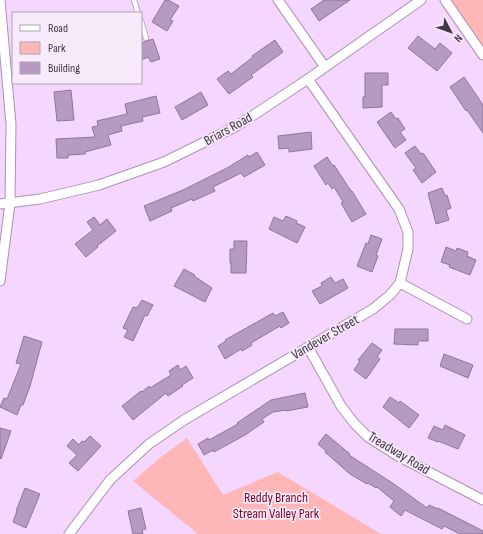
<svg xmlns="http://www.w3.org/2000/svg" width="483" height="534" viewBox="0 0 483 534" font-family="'Sofia Sans Condensed',sans-serif">
  <rect width="100%" height="100%" fill="#f4d6ff"/>
  <g fill="#feb6b7">
    <path d="M445,0H483V55Z"/>
    <path d="M187,438L223,495L278,472L381,534H198L133,481L161,457Z"/>
  </g>
  <g fill="#b79ac1" stroke="#90759a">
    <path d="M165,0H168L179,6L170,20L173,21L167,31L152,22Z"/>
    <path d="M324,0H350L319,21L311,9Z"/>
    <path d="M418,36L435,49L440,43L452,53L437,71L408,48Z"/>
    <path d="M153,39L160,59L151,62L148,57L141,60V43Z"/>
    <path d="M275,40L283,52L251,75L253,77L229,94L217,79L228,71L231,74L253,57L252,56Z"/>
    <path d="M365,73H388V85H382V107L363,108V97H365Z"/>
    <path d="M464,77L483,105V133L467,110L466,111L450,87Z"/>
    <path d="M71,90L74,120L57,121L54,92Z"/>
    <path d="M201,92L208,105L182,120L175,107Z"/>
    <path d="M156,96L160,113L142,117L143,121L121,126L122,131L108,135L111,145L85,152V154L68,155V158H57L56,139L95,137L92,127L98,126L97,121L127,114L125,104Z"/>
    <path d="M391,112L396,119L398,118L405,129L400,132L406,140L395,148L377,122Z"/>
    <path d="M311,132L312,149L289,152V148L279,149L278,136Z"/>
    <path d="M415,146L421,154L423,153L436,172L422,183L413,170L416,168L405,153Z"/>
    <path d="M257,152L265,165L244,177L241,173L213,187L215,191L193,201L192,199L171,208L172,211L150,221L144,206L183,190L227,168L248,155L249,157Z"/>
    <path d="M327,157L333,166L334,165L351,191H352L366,214L352,222L341,203L343,202L334,187L332,189L328,183L326,185L314,166Z"/>
    <path d="M442,188L445,196L447,195L451,208L446,210L449,220L436,224L428,193Z"/>
    <path d="M286,216L297,221L296,223L305,227L297,243L269,229L274,217L283,221Z"/>
    <path d="M94,217L100,225L107,219L116,231L97,246L98,247L86,257L75,244L93,230L87,222Z"/>
    <path d="M371,235L382,239L376,255L378,256L372,272L357,266L366,243L368,244Z"/>
    <path d="M234,241H247L246,273H231V263H230V249H234Z"/>
    <path d="M446,247L456,251L457,248L468,252L467,256L476,260L470,275L449,267L450,265L441,262Z"/>
    <path d="M184,269L195,275L194,276L212,288L205,302L174,286Z"/>
    <path d="M331,277L335,283L343,279L348,288L320,304L312,291L322,286L321,283Z"/>
    <path d="M142,300L153,305L147,316L145,315L133,341L124,337L128,330L123,328L133,307L137,308Z"/>
    <path d="M283,312L289,323L281,328L280,326L251,343L252,345L242,351L241,349L225,359L218,346L226,341L225,340L273,313L275,316Z"/>
    <path d="M395,329H428V341H418V345L394,344Z"/>
    <path d="M24,336L42,342L30,386L23,405H21L17,415L0,407L4,398L7,399L21,364L16,363Z"/>
    <path d="M372,343L382,350L377,357L380,359L366,379L354,370L360,361L358,360Z"/>
    <path d="M444,354L473,365L468,378L440,366Z"/>
    <path d="M178,365L180,370L186,366L193,378L182,385L183,386L168,396L166,393L133,420L122,406L141,391L142,392L149,386L150,388L171,375L169,371Z"/>
    <path d="M305,393L308,407L286,411V410L273,412L262,419L264,422L245,435L214,452L213,450L204,455L198,444L208,438L209,440L238,424L237,423L271,400Z"/>
    <path d="M390,397L399,403L400,401L419,415L409,428L383,407Z"/>
    <path d="M445,425L465,435L458,449L438,441V442L428,438L434,426L443,430Z"/>
    <path d="M0,428L11,431L1,459L0,458Z"/>
    <path d="M326,434L350,454L349,455L394,484L427,508L429,505L438,509V508L483,531V534H460L444,526L442,529L405,510L401,516L390,507L394,501L377,487L376,488L368,483L367,484L350,474L325,452L326,451L318,444Z"/>
    <path d="M90,436L101,446L78,471L69,463L77,455L67,446L73,439L79,445L82,441L84,442Z"/>
    <path d="M25,488L40,494L26,528L13,522L17,511H16Z"/>
    <path d="M141,508L146,529L142,530L143,534H133L128,511Z"/>
  </g>
  <g fill="none" stroke-linecap="round" stroke-linejoin="round">
    <defs>
      <g id="service">
        <path d="M134,0L138,13"/>
        <path d="M141,21L146,38"/>
      </g>
      <g id="minor">
        <path d="M278,0L325,67"/>
        <path d="M445,0L483,55"/>
        <path d="M0,204L40,199L99,185L164,162L237,126L308,79L421,0"/>
        <path d="M0,281L10,203L11,124L0,0"/>
        <path d="M400,283L467,319"/>
        <path d="M308,347L341,406L354,423L368,437L398,456L483,500"/>
        <path d="M69,534L110,480L149,444L184,420L373,309L390,295L400,283L408,249V232L399,209L308,79"/>
      </g>
    </defs>
    <use href="#service" stroke="#ad90b7" stroke-width="6"/>
    <use href="#minor" stroke="#ad90b7" stroke-width="11"/>
    <use href="#service" stroke="#fff" stroke-width="4.5"/>
    <use href="#minor" stroke="#fff" stroke-width="9"/>
  </g>
  <g text-anchor="middle" dominant-baseline="central" stroke-width="3.5" stroke-linejoin="round" paint-order="stroke">
    <g font-size="14" fill="#433747" stroke="#f7eafb">
      <text transform="translate(228 129) rotate(-29)">Briars Road</text>
      <text transform="translate(325 337) rotate(-30)">Vandever Street</text>
      <text transform="translate(399 453) rotate(31)">Treadway Road</text>
    </g>
    <g font-size="14" fill="#7d0523" stroke="#f7eafb">
      <text x="276" y="497">Reddy Branch<tspan x="276" dy="16">Stream Valley Park</tspan></text>
    </g>
  </g>
  <rect x="12" y="12" width="130" height="72" fill="#f7eafb" stroke="#afa2b3"/>
  <rect x="20" y="25" width="20" height="6" fill="#ffffff" stroke="#afa2b3"/>
  <text x="48" y="32" font-size="12" fill="#433747">Road</text>
  <rect x="20" y="42" width="20" height="12" fill="#feb6b7" stroke="#afa2b3"/>
  <text x="48" y="52" font-size="12" fill="#433747">Park</text>
  <rect x="20" y="62" width="20" height="12" fill="#b79ac1" stroke="#afa2b3"/>
  <text x="48" y="72" font-size="12" fill="#433747">Building</text>
  <g transform="translate(451 32) rotate(131)" stroke="#f7eafb" stroke-width="3" paint-order="stroke">
  <path d="M0-3L7 15L0 10L-7 15Z" fill="#433747"/>
  <text y="-6" font-size="11" font-weight="bold" text-anchor="middle" fill="#433747">N</text>
  </g>
</svg>
